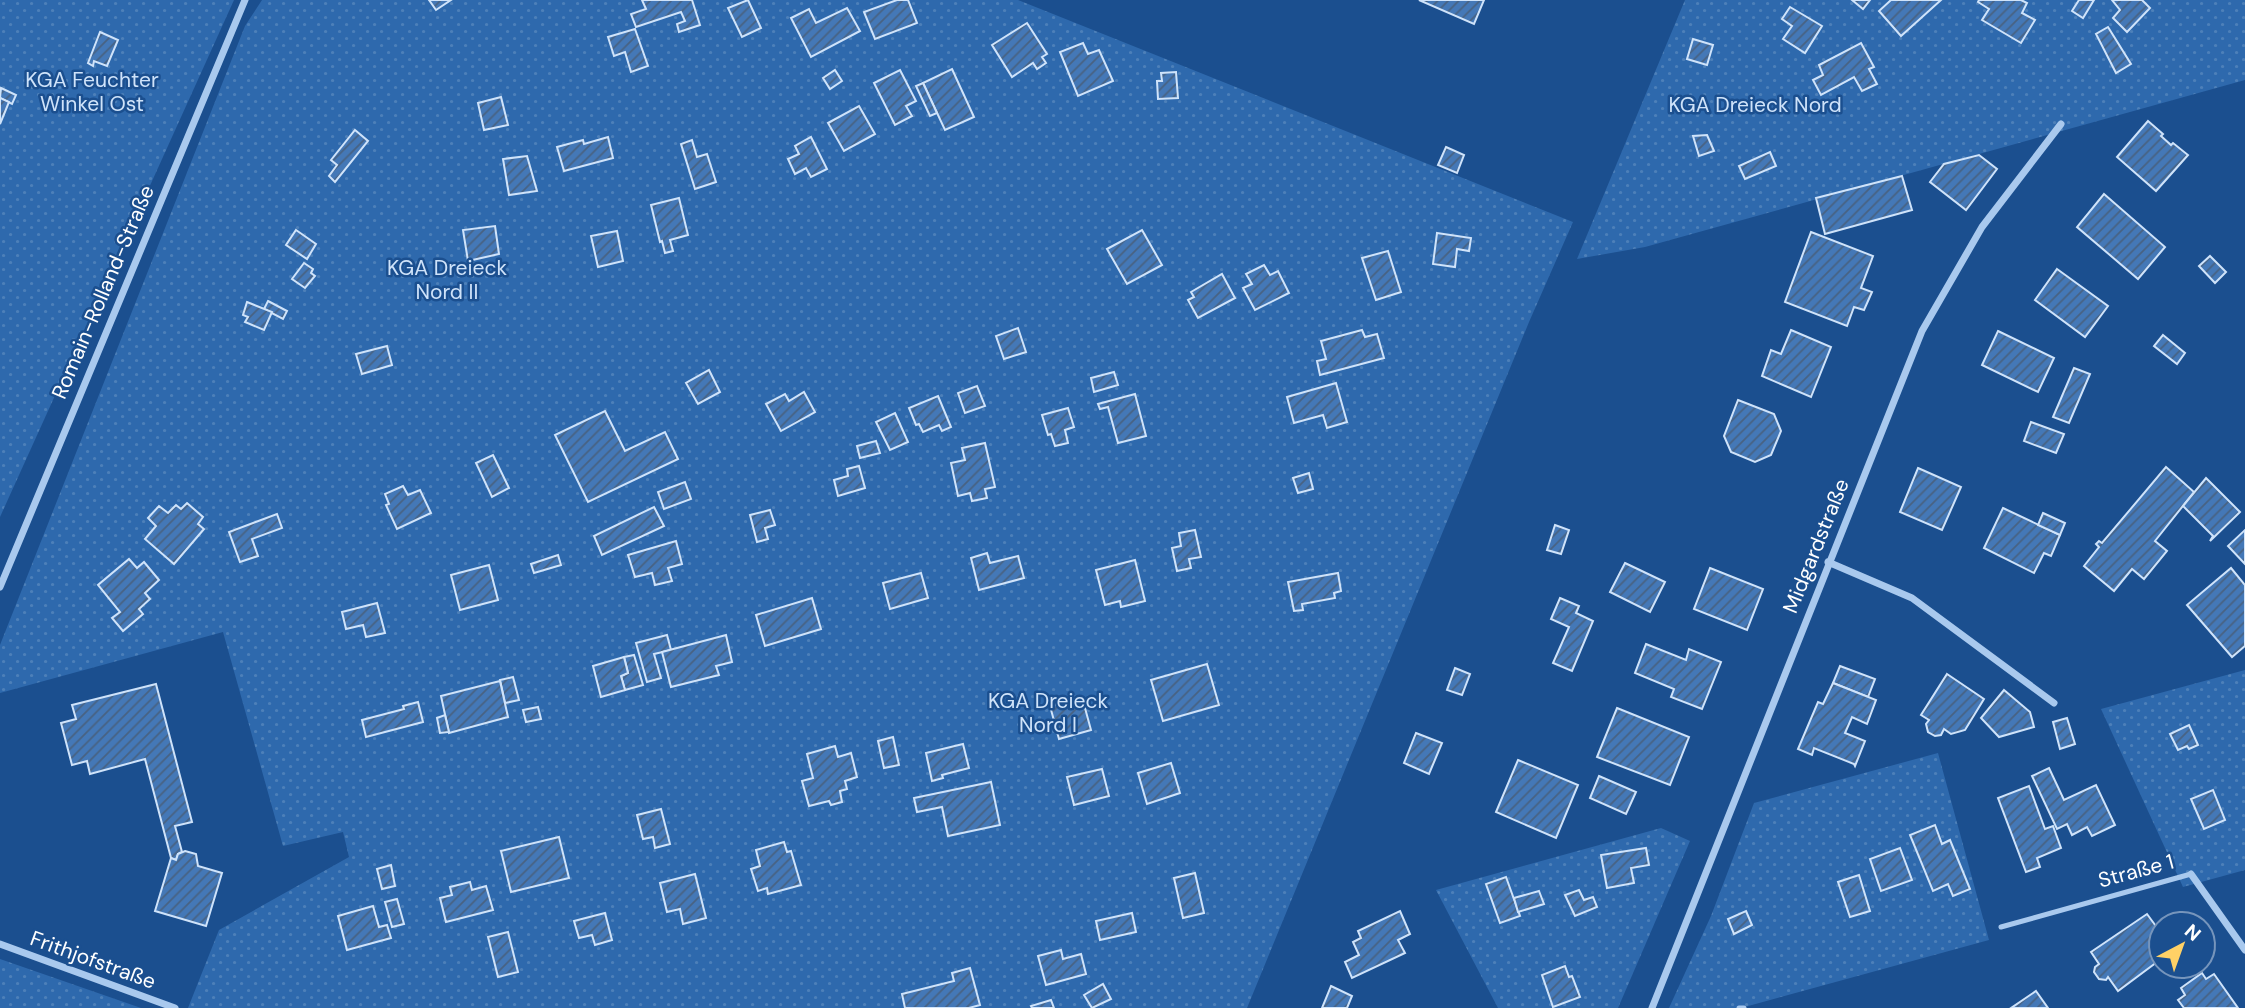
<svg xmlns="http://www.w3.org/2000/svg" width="2245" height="1008" viewBox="0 0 2245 1008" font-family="'DM Sans',sans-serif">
  <defs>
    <pattern id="garden-dots" width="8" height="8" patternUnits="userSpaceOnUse" patternTransform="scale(1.75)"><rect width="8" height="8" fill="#2e69ad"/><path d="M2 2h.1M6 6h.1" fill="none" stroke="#4d80b9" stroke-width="1.8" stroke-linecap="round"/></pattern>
    <pattern id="building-hatch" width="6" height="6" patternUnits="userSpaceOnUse" patternTransform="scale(1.75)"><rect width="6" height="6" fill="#4478b7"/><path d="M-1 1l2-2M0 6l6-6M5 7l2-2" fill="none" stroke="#486282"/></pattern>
  </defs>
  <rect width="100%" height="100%" fill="#1b4f8f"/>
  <g fill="url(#garden-dots)">
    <path d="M0,0H234L0,517Z"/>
    <path d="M262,0H1018L1573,222L1529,322L1247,1008H188L219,930L349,857L343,832L283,846L223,632L0,693V645L245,26Z"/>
    <path d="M1685,0H2245V80L1645,247L1577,259Z"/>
    <path d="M2245,670V870L2183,887L2101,709Z"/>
    <path d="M1938,753L1989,940L1741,1008H1669L1711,916L1754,803Z"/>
    <path d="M1661,828L1690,841L1618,1008H1498L1436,890Z"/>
    <path d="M0,959L141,1008H0Z"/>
  </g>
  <g fill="url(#building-hatch)" stroke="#cfe3fa" stroke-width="2">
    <path d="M429,0H451L436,10Z"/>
    <path d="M642,0H692L700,25L679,32L677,24L685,21L681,12L636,27L631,14L646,9Z"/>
    <path d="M748,0L761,28L742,37L728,8Z"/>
    <path d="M897,0H908L917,23L875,39L864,12Z"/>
    <path d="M1419,0H1484L1474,24Z"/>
    <path d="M1852,0H1870L1863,9Z"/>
    <path d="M1891,0H1941L1901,36L1879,11Z"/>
    <path d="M1979,0H2021L2027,3L2022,13L2035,20L2021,43L1982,20L1989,9L1978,2Z"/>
    <path d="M2079,0H2094L2083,18L2072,11Z"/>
    <path d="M2112,0H2142L2150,8L2127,32L2113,18L2120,10Z"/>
    <path d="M1790,7L1822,26L1805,53L1783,39L1792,26L1782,19Z"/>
    <path d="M847,8L860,31L811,57L791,18L809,9L816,23Z"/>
    <path d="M1027,23L1047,54L1042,57L1046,63L1037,69L1033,63L1012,77L992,45Z"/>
    <path d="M2108,27L2131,64L2116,73L2096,34Z"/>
    <path d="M635,29L648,66L631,72L625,52L614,56L608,37Z"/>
    <path d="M100,32L118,40L107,66L94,61L93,66L88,63Z"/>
    <path d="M1693,39L1713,45L1707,65L1687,59Z"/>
    <path d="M1083,43L1088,54L1099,50L1113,81L1078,96L1060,52Z"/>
    <path d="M1861,43L1874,67L1869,69L1877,84L1862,91L1854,77L1821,95L1813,80L1823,75L1819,65Z"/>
    <path d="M952,69L974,117L945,130L923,83Z"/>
    <path d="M835,70L842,81L830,89L823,78Z"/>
    <path d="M900,70L916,101L906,106L912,116L895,125L874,83Z"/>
    <path d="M1176,72L1178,98L1158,99L1157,81H1162L1161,73Z"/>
    <path d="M923,83L937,113L930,116L916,86Z"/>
    <path d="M1,88L16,95L12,104L0,98Z"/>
    <path d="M501,97L508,125L484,130L478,103Z"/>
    <path d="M0,98L9,102L0,124Z"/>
    <path d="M859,106L875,134L844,151L828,123Z"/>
    <path d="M2148,121L2163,134L2161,136L2171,145L2173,143L2188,155L2156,191L2117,157Z"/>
    <path d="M355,130L368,141L335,182L329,176L337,165L331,160Z"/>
    <path d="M1707,135L1714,151L1699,156L1693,136Z"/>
    <path d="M608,137L613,158L564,171L557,147L583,140L584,144Z"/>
    <path d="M811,137L827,169L811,177L806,168L795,174L788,159L799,154L795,146Z"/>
    <path d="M692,140L697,157L707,154L716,182L695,189L681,144Z"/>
    <path d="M1446,147L1464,155L1457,173L1438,165Z"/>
    <path d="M1770,152L1776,166L1745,179L1739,166Z"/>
    <path d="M1979,155L1997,169L1966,210L1930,182L1944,164Z"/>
    <path d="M527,156L537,191L509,195L503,159Z"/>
    <path d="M1902,176L1912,210L1825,234L1816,198Z"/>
    <path d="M2104,194L2165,247L2138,279L2077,227Z"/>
    <path d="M679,198L688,235L670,240L673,251L665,253L662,241L660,242L651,205Z"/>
    <path d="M495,226L499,254L468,261L463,230Z"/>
    <path d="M296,230L316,244L307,259L286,245Z"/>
    <path d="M1142,230L1162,265L1127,284L1107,249Z"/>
    <path d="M617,231L623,261L598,267L591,236Z"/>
    <path d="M1811,232L1873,256L1861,288L1872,292L1864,310L1854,307L1847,326L1785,302Z"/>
    <path d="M1437,233L1471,238L1469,251L1457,249L1455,267L1433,264Z"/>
    <path d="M1388,251L1401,292L1376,300L1362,258Z"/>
    <path d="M2210,256L2226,272L2215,283L2199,266Z"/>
    <path d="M304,263L313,269L311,273L315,276L305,288L292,279Z"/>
    <path d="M1264,265L1270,275L1278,271L1289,293L1255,310L1243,288L1252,284L1246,274Z"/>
    <path d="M2057,269L2108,306L2085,337L2035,300Z"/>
    <path d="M1222,274L1235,298L1198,318L1188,300L1194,297L1191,292Z"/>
    <path d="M268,301L287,311L283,319L264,309Z"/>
    <path d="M247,302L272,312L264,330L245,322L248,317L243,315Z"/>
    <path d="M1018,328L1026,352L1004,359L996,336Z"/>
    <path d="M1362,330L1365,337L1377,334L1384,358L1320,375L1317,361L1326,359L1321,341Z"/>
    <path d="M1791,330L1831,347L1811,397L1762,376L1771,350L1781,354Z"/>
    <path d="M1998,331L2054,358L2038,392L1982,365Z"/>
    <path d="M2163,335L2185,353L2177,364L2154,346Z"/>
    <path d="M387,346L392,365L362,374L356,354Z"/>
    <path d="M2074,368L2090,374L2069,423L2053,417Z"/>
    <path d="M709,370L720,392L698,404L686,383Z"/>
    <path d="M1114,372L1118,385L1094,392L1091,378Z"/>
    <path d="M1336,383L1347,422L1327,428L1323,415L1294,423L1287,397Z"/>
    <path d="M977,386L985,406L965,413L958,393Z"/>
    <path d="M804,392L815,412L781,431L766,404L785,394L789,401Z"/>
    <path d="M1135,394L1146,436L1118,443L1108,407L1100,409L1098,404Z"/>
    <path d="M938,396L951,427L942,431L939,425L923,432L919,424L916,425L909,408Z"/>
    <path d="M1738,400L1774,414L1781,431L1771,455L1755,462L1731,452L1724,436Z"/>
    <path d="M1068,408L1074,427L1065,430L1068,443L1055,446L1051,434L1048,435L1042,415Z"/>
    <path d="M605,411L625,451L665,432L678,459L588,502L555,435Z"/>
    <path d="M895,413L908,442L890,450L876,422Z"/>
    <path d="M2031,422L2064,434L2056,453L2024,441Z"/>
    <path d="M876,441L880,453L860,458L857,446Z"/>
    <path d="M985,443L995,487L985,489L987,498L972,501L970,493L958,496L951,463L965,460L962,448Z"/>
    <path d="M493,455L509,488L492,497L476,463Z"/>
    <path d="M859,466L865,488L838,496L834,480L848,476L847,469Z"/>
    <path d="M2166,467L2194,492L2155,541L2167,551L2144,579L2132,569L2114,591L2084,566L2099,547L2096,544L2099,541L2102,543Z"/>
    <path d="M1918,468L1961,487L1942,530L1900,512Z"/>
    <path d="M1309,473L1313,489L1298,493L1293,478Z"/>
    <path d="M2206,478L2240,512L2210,541L2213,536L2183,506Z"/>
    <path d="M685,482L691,499L664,509L658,492Z"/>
    <path d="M403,486L408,495L420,490L431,513L397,529L386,505L389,504L385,494Z"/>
    <path d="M187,503L203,517L198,524L204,529L174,564L145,539L156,526L148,518L159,506L168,513L176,505L181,509Z"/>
    <path d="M654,507L664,526L602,555L594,536Z"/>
    <path d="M2003,508L2060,535L2051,556L2044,553L2034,573L1984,548Z"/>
    <path d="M770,510L775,525L765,528L768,539L757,542L750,515Z"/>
    <path d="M2043,513L2065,523L2060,535L2038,525Z"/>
    <path d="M277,514L282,528L252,539L258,556L240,562L229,532Z"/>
    <path d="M1555,525L1569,530L1561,554L1547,550Z"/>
    <path d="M1195,530L1201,557L1189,559L1191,568L1177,571L1172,548L1181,546L1179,533Z"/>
    <path d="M2245,530V564L2228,546Z"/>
    <path d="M676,541L682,564L668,568L672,581L655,585L652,573L635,577L628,555Z"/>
    <path d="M987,553L990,563L1018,556L1024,578L979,590L971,558Z"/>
    <path d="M558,555L561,565L534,573L531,564Z"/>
    <path d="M129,559L137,568L144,562L159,580L145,593L150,599L139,609L143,614L123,631L112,618L120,612L98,585Z"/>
    <path d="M1135,560L1145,601L1121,607L1120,601L1105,605L1096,570Z"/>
    <path d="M1625,563L1665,582L1650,612L1610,592Z"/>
    <path d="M489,565L498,600L460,610L451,575Z"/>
    <path d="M1710,568L1763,589L1747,630L1694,609Z"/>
    <path d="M2231,568L2245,585V646L2232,657L2187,605Z"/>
    <path d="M921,573L928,598L890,609L883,583Z"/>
    <path d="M1338,573L1341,591L1334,593L1335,598L1302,604L1303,610L1294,611L1288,582Z"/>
    <path d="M812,598L821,629L765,646L756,615Z"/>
    <path d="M1560,598L1579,606L1576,613L1593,621L1572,671L1553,663L1569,627L1551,619Z"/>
    <path d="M377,603L385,633L366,637L363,625L346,629L342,612Z"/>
    <path d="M667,635L671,650L654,654L661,678L647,682L636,643Z"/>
    <path d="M726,635L732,662L716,666L719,675L671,687L662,652Z"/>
    <path d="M1646,644L1686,660L1689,649L1721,662L1702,709L1671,697L1674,689L1635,673Z"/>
    <path d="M634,655L643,685L625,690L621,676L628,673L624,657Z"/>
    <path d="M624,657L628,673L621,676L625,690L601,697L593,666Z"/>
    <path d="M1207,664L1219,705L1163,721L1151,680Z"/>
    <path d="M1840,666L1875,679L1868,697L1833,683Z"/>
    <path d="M1455,668L1470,674L1462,695L1447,690Z"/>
    <path d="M1947,674L1984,699L1965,730L1951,734L1944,729L1941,735L1935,736L1928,732L1926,724L1929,720L1921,715Z"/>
    <path d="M513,677L519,700L505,703L500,680Z"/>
    <path d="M500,681L508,717L449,733L441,696Z"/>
    <path d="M1833,683L1876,700L1867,724L1852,717L1845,733L1865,741L1855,766L1854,764L1814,748L1812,755L1798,749L1818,702L1823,704Z"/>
    <path d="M156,684L192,822L175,826L182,852L178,854L176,860L171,858L145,759L90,774L87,761L72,765L61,723L76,719L72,705Z"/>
    <path d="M2004,690L2030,712L2034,727L1999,737L1981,718Z"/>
    <path d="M1082,697L1091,730L1059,739L1050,706Z"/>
    <path d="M418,702L423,722L366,737L362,720L404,709L403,706Z"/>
    <path d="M538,707L541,719L526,722L523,710Z"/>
    <path d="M1617,708L1689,737L1670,785L1597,757Z"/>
    <path d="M445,715L449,732L440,733L437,718Z"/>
    <path d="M2067,718L2075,744L2060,749L2053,722Z"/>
    <path d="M2189,725L2198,745L2189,749L2187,746L2178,750L2170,734Z"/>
    <path d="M1416,733L1442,743L1429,774L1404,763Z"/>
    <path d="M893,737L899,765L884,768L878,741Z"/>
    <path d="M963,744L969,768L942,775L943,778L932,781L926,753Z"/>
    <path d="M835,746L838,757L851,753L857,777L845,781L847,789L840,791L842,802L831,805L829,801L809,806L802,781L813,778L807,754Z"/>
    <path d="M1518,760L1578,785L1556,838L1496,812Z"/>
    <path d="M1171,763L1180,793L1147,804L1138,773Z"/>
    <path d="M2049,768L2064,800L2096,785L2115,825L2092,836L2087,827L2072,835L2067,824L2057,829L2032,776Z"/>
    <path d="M1102,769L1109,796L1074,805L1067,777Z"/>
    <path d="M1599,776L1636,792L1626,814L1590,798Z"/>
    <path d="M991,782L1000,825L948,836L942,807L917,812L914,798Z"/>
    <path d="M2029,786L2045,829L2053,826L2061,848L2037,858L2040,867L2026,872L1998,798Z"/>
    <path d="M2213,790L2225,820L2204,829L2191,799Z"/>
    <path d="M661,809L670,844L655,848L653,837L643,839L637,815Z"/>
    <path d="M1935,825L1942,844L1950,840L1970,889L1953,896L1948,884L1933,891L1910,835Z"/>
    <path d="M559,837L569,878L511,892L501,851Z"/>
    <path d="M784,842L787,852L791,851L801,885L768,894L767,888L758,891L751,869L760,866L756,850Z"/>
    <path d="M1646,848L1649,865L1631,868L1634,883L1607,888L1601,855Z"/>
    <path d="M1900,848L1912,880L1881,891L1870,859Z"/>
    <path d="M185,851L196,854L198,866L222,873L206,926L155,911L171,858L176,860L178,854Z"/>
    <path d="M391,865L395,886L382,889L377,869Z"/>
    <path d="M1195,873L1204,913L1183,918L1174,878Z"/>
    <path d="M695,874L706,918L683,924L680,909L667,912L660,883Z"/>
    <path d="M1859,875L1870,911L1850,917L1838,882Z"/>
    <path d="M1506,877L1520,916L1500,923L1486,884Z"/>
    <path d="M470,882L472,890L486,886L493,910L446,922L440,898L452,895L450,887Z"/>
    <path d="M1579,890L1584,900L1593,897L1597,907L1575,916L1565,895Z"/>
    <path d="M1539,891L1544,904L1518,912L1514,898Z"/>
    <path d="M397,899L404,924L392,927L385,902Z"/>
    <path d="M373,906L379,927L387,925L391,938L347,950L338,916Z"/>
    <path d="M1400,911L1410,934L1398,940L1405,953L1352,978L1345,962L1359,955L1353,942L1361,938L1358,931Z"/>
    <path d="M1746,911L1752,925L1734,934L1728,919Z"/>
    <path d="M605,913L612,940L595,945L592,935L579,938L574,921Z"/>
    <path d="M1132,913L1136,932L1100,940L1096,921Z"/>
    <path d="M2147,914L2161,933V959L2118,991L2108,977L2106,980L2099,979L2094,972L2095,967L2099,964L2091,952Z"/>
    <path d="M508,932L518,972L498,977L488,937Z"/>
    <path d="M1061,950L1063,959L1081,954L1086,974L1046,985L1038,956Z"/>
    <path d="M1565,966L1569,977L1572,976L1580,997L1553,1007L1542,975Z"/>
    <path d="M970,968L980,1005L969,1008H905L902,994L954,981L952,973Z"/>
    <path d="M2202,973L2206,979L2214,974L2238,1008H2184L2178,1000L2185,995L2181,988Z"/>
    <path d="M1103,984L1111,999L1092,1008L1084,995Z"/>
    <path d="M1331,986L1352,996L1347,1008H1322Z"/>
    <path d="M2036,991L2048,1008H2011Z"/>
    <path d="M1051,1000L1054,1008H1032L1031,1006Z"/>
  </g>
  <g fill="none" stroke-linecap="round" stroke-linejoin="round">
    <g stroke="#a9c9ee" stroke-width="5">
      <path d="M2001,927L2191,874"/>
      <path d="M1739,1008H1744"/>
    </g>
    <g stroke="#a9c9ee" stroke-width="7">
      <path d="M1828,562L1912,598L2054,703"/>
      <path d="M0,587L245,0"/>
      <path d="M2191,874L2245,950"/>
      <path d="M0,944L175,1008"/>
      <path d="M1652,1008L1922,331L1982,227L2061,124"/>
    </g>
  </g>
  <g text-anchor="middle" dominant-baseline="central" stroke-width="5" stroke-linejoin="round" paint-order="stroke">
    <g font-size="21" fill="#cfe3fa" stroke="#1b4f8f">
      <text x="92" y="80">KGA Feuchter<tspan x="92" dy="24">Winkel Ost</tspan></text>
      <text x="1755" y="105">KGA Dreieck Nord</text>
      <text x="447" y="268">KGA Dreieck<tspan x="447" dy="24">Nord II</tspan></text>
      <text x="1048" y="701">KGA Dreieck<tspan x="1048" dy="24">Nord I</tspan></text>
    </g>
    <g font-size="21" fill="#fff" stroke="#1b4f8f">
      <text transform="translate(103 292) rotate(-67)">Romain-Rolland-Straße</text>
      <text transform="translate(1816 546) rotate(-68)">Midgardstraße</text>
      <text transform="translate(2136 871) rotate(-15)">Straße 1</text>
      <text transform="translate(93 960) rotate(20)">Frithjofstraße</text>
    </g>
  </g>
  <g transform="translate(2182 945) rotate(41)"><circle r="33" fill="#1b4f8f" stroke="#7695bc" stroke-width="2"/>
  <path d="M0-5L12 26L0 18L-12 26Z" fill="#ffd166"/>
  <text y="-10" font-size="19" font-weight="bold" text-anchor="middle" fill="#ffffff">N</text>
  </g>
</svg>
